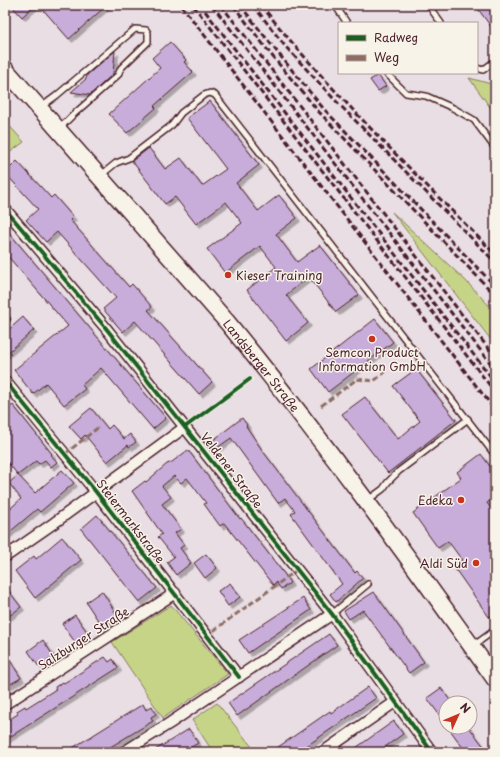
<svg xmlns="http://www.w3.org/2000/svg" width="500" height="757" viewBox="0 0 500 757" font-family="'Playpen Sans',sans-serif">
  <defs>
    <filter id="shadow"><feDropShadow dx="3.5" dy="3.5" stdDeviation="0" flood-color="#0004"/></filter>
  </defs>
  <rect width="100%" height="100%" fill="#e9dee4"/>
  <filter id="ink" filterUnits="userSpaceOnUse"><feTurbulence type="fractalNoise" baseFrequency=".025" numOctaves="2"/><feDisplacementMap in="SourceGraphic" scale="8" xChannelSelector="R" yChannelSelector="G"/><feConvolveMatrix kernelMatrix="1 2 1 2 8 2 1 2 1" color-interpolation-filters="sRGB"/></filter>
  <g filter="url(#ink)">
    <g fill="#c6d488" stroke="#887a5a">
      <path d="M469,78L495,85V114Z"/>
      <path d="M5,121L24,142L5,156Z"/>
      <path d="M392,212L466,281L495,312V345Z"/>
      <path d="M171,605L228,674L163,718L112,642Z"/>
      <path d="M217,703L256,752H213L192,720Z"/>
    </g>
    <g fill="#c8adda" stroke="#4a1f2b" filter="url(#shadow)">
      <path d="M11,5H35L22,17Z"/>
      <path d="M39,5H107L69,39Z"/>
      <path d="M475,5H495V32Z"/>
      <path d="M170,42L186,60L184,62L193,72L154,106L156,108L127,133L109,114L160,68L152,58Z"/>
      <path d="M115,51L113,74L90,95L71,92L86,79L87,75Z"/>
      <path d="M378,75L386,86L378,91L370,80Z"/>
      <path d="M210,101L259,165L236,183L258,211L279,195L297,218L276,234L297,262L320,245L359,295L336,312L309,277L286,295L308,323L286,341L247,290L276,267L260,246L225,273L207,249L242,223L226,202L196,224L175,197L165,204L132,161L149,148L165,169L181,158L202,186L226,169L187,118Z"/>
      <path d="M17,161L51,198L54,195L60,202L73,217L70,220L129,287L132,284L152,307L148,310L212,382L199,394L135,321L123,332L103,309L116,298L57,232L46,242L26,220L38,209L5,173Z"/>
      <path d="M5,228L166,418L153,429L101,368L82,385L85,389L64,405L46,383L33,394L14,370L68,326L5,253Z"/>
      <path d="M23,317L34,330L5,355V333Z"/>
      <path d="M375,319L393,342L328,392L311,369Z"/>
      <path d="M416,369L456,420L388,473L342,414L365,397L398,439L420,421L393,386Z"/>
      <path d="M13,405L52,454L51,455L57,462L51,467L45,460L39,464L36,461L18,475L5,459V411Z"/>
      <path d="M91,408L108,429L112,425L124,439L130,434L136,442L129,447L128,445L107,462L85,435L81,439L69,426Z"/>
      <path d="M242,418L247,425L246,426L262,450L355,573L357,571L363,578L336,602L330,594L342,584L291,514L295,511L285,498L278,503L231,438L217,448L212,441Z"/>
      <path d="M188,450L240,519L241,518L285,575L290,583L281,589L276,582L273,585L224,523L220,526L204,504L206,503L187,478L181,483L174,476L162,486L171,497L162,504L181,529L175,533L184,545L180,548L191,563L176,575L167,562L174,557L158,537L162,534L132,491L145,481L146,482L167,464L172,462Z"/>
      <path d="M481,454L495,473V497L487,503L495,514V613L489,617L453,566L462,560L448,541L438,548L413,513L461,478L457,472Z"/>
      <path d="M62,470L74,483L40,512L37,509L5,536V513L21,499L9,483L18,475L35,493Z"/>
      <path d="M97,515L157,588L139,602L81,529Z"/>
      <path d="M62,537L81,560L35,598L15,571L34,556L36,559Z"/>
      <path d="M206,554L217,568L205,578L194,563Z"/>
      <path d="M230,583L240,597L228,606L218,591Z"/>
      <path d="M5,586L21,607L5,619Z"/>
      <path d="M102,591L117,615L101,625L86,602Z"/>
      <path d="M374,592L424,662L409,673L363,610L349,619L344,611Z"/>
      <path d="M303,598L311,610L248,653L239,640Z"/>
      <path d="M75,615L88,633L75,642L62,624Z"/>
      <path d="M329,634L337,645L237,716L228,703Z"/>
      <path d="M43,640L54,657L39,667L28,651Z"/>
      <path d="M5,652L21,678L5,687Z"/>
      <path d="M105,657L109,662L113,659L118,668L5,740V722L18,714L17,711L25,706L26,708L56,689L55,687L63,682L64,683Z"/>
      <path d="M368,687L376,698L298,752H271L330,711L331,713Z"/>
      <path d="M441,688L452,703H446V724L427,698Z"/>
      <path d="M143,704L146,710L152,706L156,714L151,717L153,721L102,752H66Z"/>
      <path d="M394,721L403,734L378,752H350Z"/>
      <path d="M448,727H469L488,752H466Z"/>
      <path d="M189,729L198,743L183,752H152Z"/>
    </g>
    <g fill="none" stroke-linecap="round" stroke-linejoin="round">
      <defs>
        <g id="lane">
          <path d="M335,5L347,23"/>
          <path d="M428,5L441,23"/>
          <path d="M477,68L483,70L495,61"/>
          <path d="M386,73L406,93L426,96L453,108L474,120L495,148"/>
          <path d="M41,107L56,96L135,29L146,30L148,33V42L121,68L118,75L73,115L59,129"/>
          <path d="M100,176L116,163L129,158L172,125L181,113L204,95L210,93L215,95L495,455"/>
          <path d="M5,321L7,319"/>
          <path d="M368,500L383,489L388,482L399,471L468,419"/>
          <path d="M332,614L368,584"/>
          <path d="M473,646L495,630"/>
        </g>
        <g id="street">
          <path d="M5,209L105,327L198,444L332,614L432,752"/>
          <path d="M5,381L96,492L239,677"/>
          <path d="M5,557L54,523L185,427"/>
          <path d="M5,704L175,593"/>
          <path d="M124,752L170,723L332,614"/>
          <path d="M323,752L395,702"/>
        </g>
        <g id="primary">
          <path id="s1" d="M5,69L227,322C321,437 409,558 495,679"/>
        </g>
      </defs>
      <use href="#lane" stroke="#4a1f2b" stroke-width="8"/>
      <use href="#street" stroke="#4a1f2b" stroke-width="13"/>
      <use href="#primary" stroke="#4a1f2b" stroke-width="19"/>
      <use href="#lane" stroke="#f7f3e8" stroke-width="5"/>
      <use href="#street" stroke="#f7f3e8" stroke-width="10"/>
      <use href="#primary" stroke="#f7f3e8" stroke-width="16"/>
      <g stroke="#4a1f2b" stroke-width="3" stroke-dasharray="6 3" stroke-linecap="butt">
        <path d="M181,5L495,410"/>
        <path d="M193,5L495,392"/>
        <path d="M212,5L495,369"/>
        <path d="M221,5L495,357"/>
        <path d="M233,5L273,57L319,112L495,295"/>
        <path d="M240,5L278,53L323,108L495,286"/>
        <path d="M253,5L285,46L334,99L495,262"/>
        <path d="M261,5C332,94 415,173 495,254"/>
        <path d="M205,11L495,382"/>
      </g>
      <g stroke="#8d6e63" stroke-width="3" stroke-dasharray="6 3" stroke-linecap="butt">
        <path d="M321,406L357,379L374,381L385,372"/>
        <path d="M65,454L100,426"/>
        <path d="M213,631L297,570"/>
      </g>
      <defs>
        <g id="cycleway">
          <path d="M5,209L105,327L198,444L332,614L432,752"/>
          <path d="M5,381L96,492L239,677"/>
          <path d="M185,427L250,379"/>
        </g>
      </defs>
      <use href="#cycleway" stroke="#f7f3e8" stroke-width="6"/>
      <use href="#cycleway" stroke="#1b5e20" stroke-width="4"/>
    </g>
  </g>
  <g fill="#c8321e" stroke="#f7f3e8" stroke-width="1.5">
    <circle cx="228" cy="275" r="4"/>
    <circle cx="372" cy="339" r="4"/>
    <circle cx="461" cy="500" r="4"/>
    <circle cx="476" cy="563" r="4"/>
  </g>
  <g text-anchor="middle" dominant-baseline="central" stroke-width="3" stroke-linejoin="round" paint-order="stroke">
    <g font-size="12" fill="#4a1f2b" stroke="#f7f3e8" text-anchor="end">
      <text x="236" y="275" text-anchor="start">Kieser Training</text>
      <text x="372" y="352" text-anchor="middle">Semcon Product<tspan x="372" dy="14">Information GmbH</tspan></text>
      <text x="453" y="500">Edeka</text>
      <text x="468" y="563">Aldi Süd</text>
    </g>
    <g font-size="12" fill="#4a1f2b" stroke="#f7f3e8">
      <text stroke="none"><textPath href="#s1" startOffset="392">Landsberger Straße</textPath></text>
      <text transform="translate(232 470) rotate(52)">Veldener Straße</text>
      <text transform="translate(131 521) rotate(52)">Steiermarkstraße</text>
      <text transform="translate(83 638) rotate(-33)">Salzburger Straße</text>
    </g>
  </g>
  <rect width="500" height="757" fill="none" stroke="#f7f3e8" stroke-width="20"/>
  <rect x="10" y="10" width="480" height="737" fill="none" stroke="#4a1f2b" stroke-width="1.5" filter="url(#ink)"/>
  <rect x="338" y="22" width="140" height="52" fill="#f7f3e8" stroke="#b29e9c"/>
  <rect x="346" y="35" width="20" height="6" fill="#1b5e20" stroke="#b29e9c"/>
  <text x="374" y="42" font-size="12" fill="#4a1f2b">Radweg</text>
  <rect x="346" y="55" width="20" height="6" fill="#8d6e63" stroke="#b29e9c"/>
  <text x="374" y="62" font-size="12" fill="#4a1f2b">Weg</text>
  <g transform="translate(458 715) rotate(46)"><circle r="19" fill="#f7f3e8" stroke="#b29e9c"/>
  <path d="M0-3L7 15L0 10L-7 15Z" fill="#c8321e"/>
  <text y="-6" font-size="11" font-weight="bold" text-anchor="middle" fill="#4a1f2b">N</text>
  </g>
</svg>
